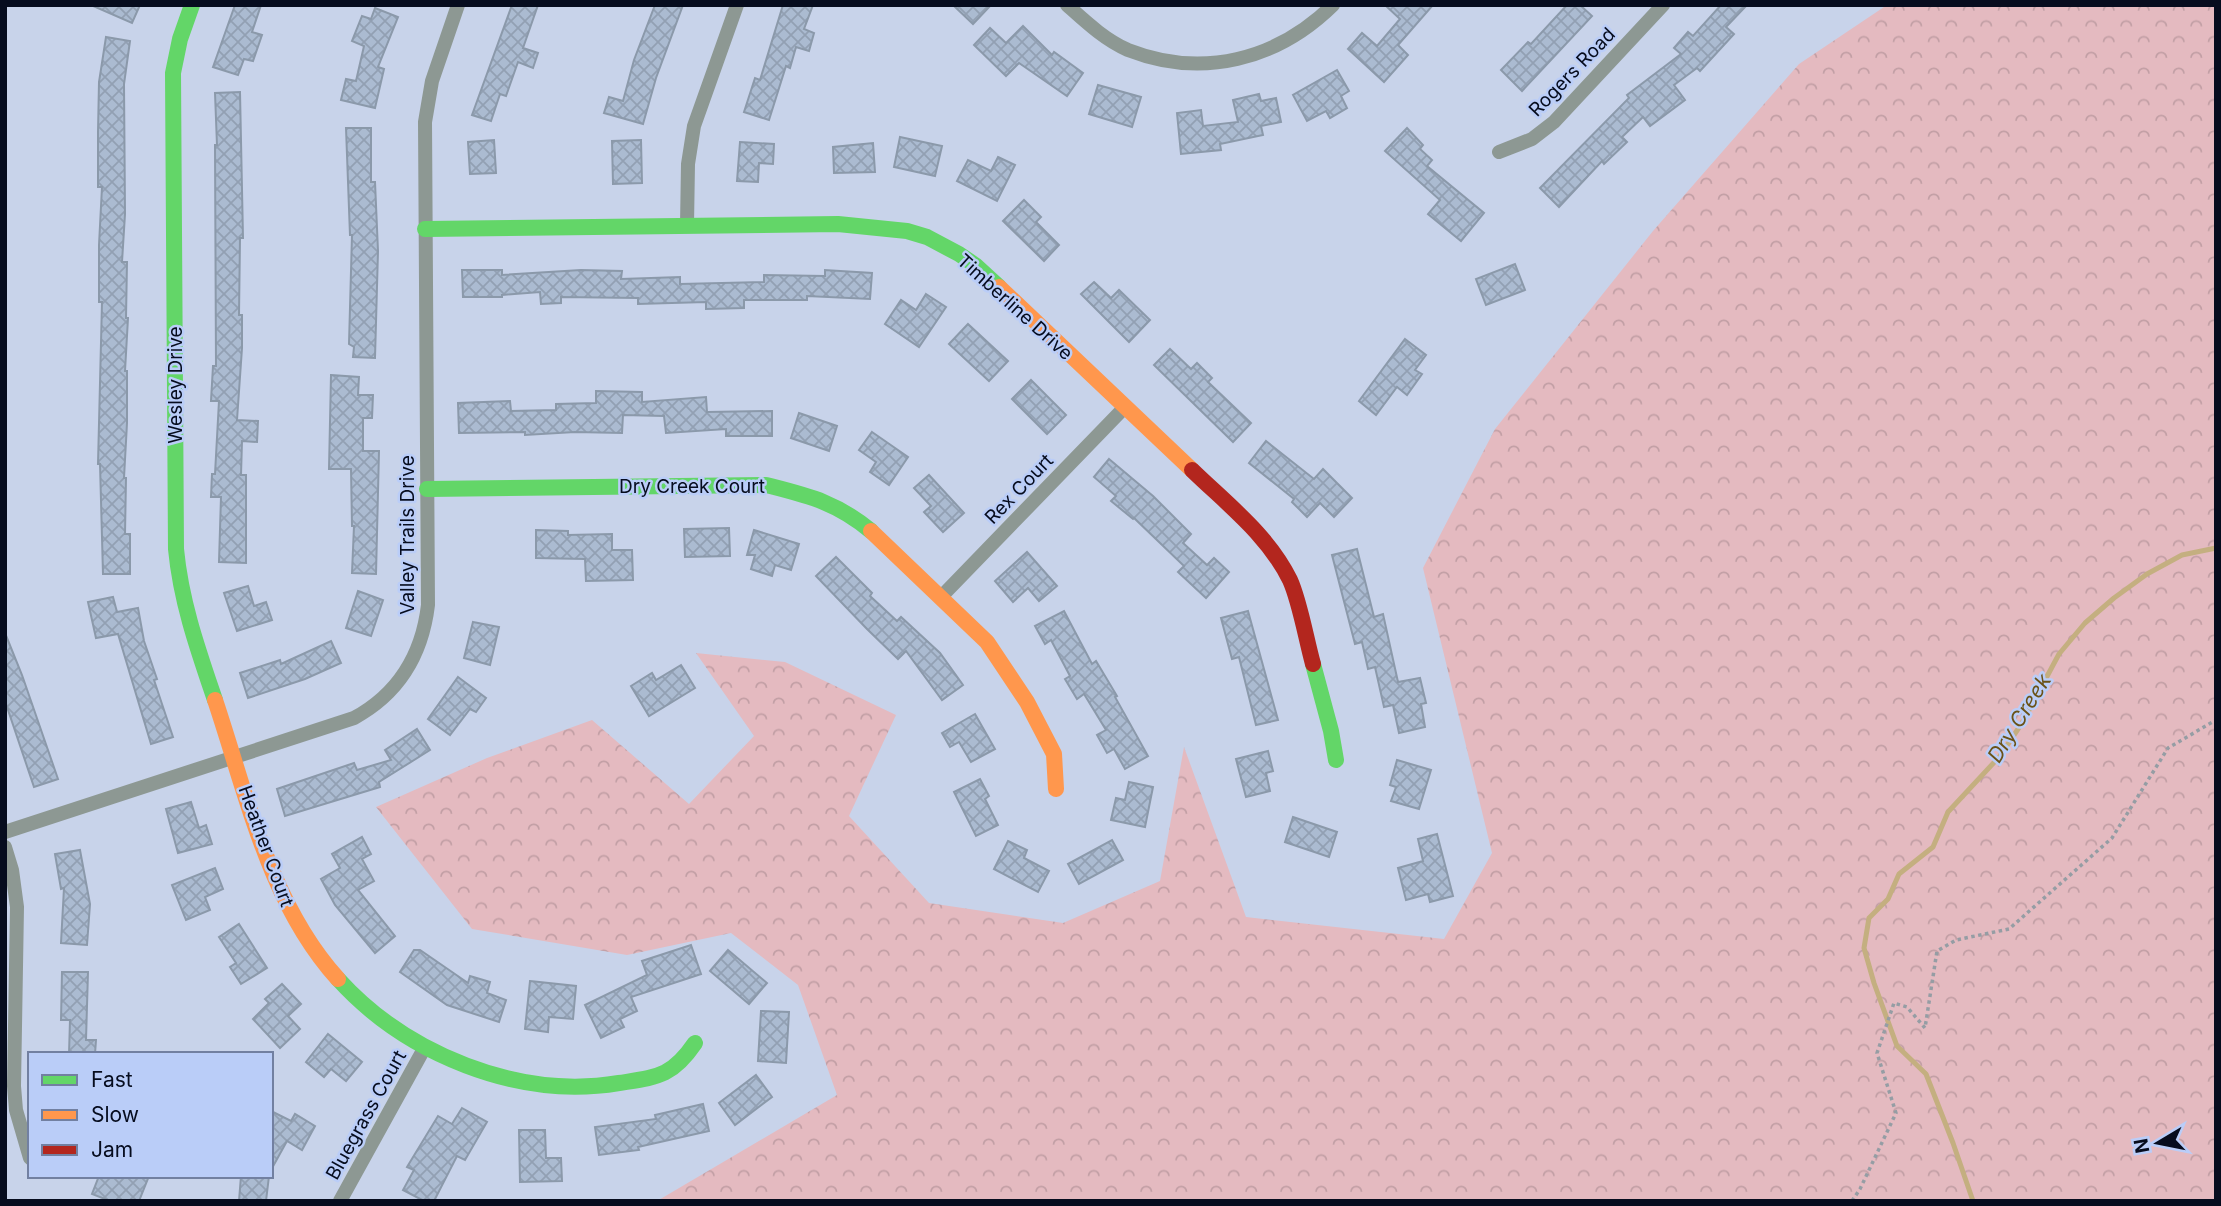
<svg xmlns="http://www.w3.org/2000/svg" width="2221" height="1206" viewBox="0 0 2221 1206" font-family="Inter,sans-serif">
  <defs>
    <pattern id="forest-crowns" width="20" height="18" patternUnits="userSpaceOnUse" patternTransform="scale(1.75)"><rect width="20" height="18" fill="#e4bac0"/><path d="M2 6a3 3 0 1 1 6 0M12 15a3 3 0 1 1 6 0" fill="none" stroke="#c29fa5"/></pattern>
    <pattern id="building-cross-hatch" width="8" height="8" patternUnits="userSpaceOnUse" patternTransform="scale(1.75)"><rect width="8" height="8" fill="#abbbd1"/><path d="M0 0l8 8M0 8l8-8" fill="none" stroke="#92a0b3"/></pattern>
  </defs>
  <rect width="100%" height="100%" fill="#c8d3ea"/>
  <path fill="url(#forest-crowns)" d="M1887,5H2216V1201H657L837,1095L798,985L731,933L627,955L472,929L376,807L487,758L592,720L689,804L754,736L696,653L785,662L896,715L849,816L929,903L1063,923L1160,881L1184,747L1246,917L1444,939L1492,853L1423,568L1495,429L1653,231L1799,64Z"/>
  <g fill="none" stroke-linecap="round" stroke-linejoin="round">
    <path stroke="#c4af80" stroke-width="5" d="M1973,1201L1953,1143L1926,1074L1897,1046L1874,983L1864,948L1869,918L1888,899L1899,874L1933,847L1948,812L2000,756L2022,723L2059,654L2085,623L2114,598L2147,574L2182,555L2216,548"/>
  </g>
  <g fill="url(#building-cross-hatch)" stroke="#8b99aa" stroke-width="2">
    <path d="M91,5H140L132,23Z"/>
    <path d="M235,5H261L252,32L262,35L253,61L244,59L238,75L213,67Z"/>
    <path d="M512,5H538L523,48L538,53L533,68L518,62L506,96L500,94L491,121L472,115Z"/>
    <path d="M655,5H683L656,78L643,124L604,113L609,97L623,101L634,60Z"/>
    <path d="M783,5H813L804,29L814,33L809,51L796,47L790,68L786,66L769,120L744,112L755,78L760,80Z"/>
    <path d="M953,5H991L973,24Z"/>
    <path d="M1385,5H1433L1398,45L1408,55L1384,82L1348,49L1362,33L1377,46L1400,19Z"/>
    <path d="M1567,5H1580L1592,16L1522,91L1501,70L1528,42L1531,44Z"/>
    <path d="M1721,5H1747L1726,27L1734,34L1700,71L1697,68L1674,85L1685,100L1650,126L1643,117L1622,137L1627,142L1604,164L1602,161L1559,207L1540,188L1629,98L1627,95L1681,54L1674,48L1688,32L1693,36Z"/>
    <path d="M375,8L398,17L378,67L384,69L375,108L341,100L346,79L356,81L364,46L352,41L362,16L371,19Z"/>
    <path d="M1023,26L1052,55L1054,52L1083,73L1067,96L1019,63L1006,76L974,45L990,28L1006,43Z"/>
    <path d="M106,37L130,41L124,84L125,214L122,262H127L126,318H128L125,371H127V423L124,478H126L125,534H130V574H103L100,464H98L102,302H99V245L102,187H98V132L99,82Z"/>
    <path d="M1337,70L1349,91L1341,96L1347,108L1330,118L1326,111L1307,121L1293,95Z"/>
    <path d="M1098,85L1141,97L1132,127L1089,114Z"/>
    <path d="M240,92L243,238H240L239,315H242V348L237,420L258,421L257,442L242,441L241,475H246V563L219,562L221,497H211L212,474H215L219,401H211L213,366H216L215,145H217L215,93Z"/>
    <path d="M1259,94L1261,101L1276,98L1281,122L1261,126L1263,135L1220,144L1221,150L1181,154L1177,113L1201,110L1203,126L1238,122L1233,100Z"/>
    <path d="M346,128H371V182H375L378,251L375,358L353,357L354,347L349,344L352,235H350Z"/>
    <path d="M1407,128L1423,145L1420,149L1432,160L1427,166L1484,213L1461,241L1428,214L1440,200L1385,151Z"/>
    <path d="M900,137L942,146L935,176L894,167Z"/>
    <path d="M494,140L496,173L470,174L468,142Z"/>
    <path d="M641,140L642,183L613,184L612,141Z"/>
    <path d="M740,142L774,144L773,164L759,163L758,182L737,181Z"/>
    <path d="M873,143L875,172L834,173L833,147Z"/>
    <path d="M998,157L1015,165L997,201L957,181L968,160L991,171Z"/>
    <path d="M1024,200L1041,217L1036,222L1059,245L1044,261L1003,221Z"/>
    <path d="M1515,264L1525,290L1486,305L1476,279Z"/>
    <path d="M462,270H502V275L581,270L622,271L621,279L680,277V284L764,282V275L825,276V270L872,273L870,299L807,296V300H744V308L706,309V302L638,304V298L561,297V303L541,304L540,292L502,295V297H463Z"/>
    <path d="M1094,282L1111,298L1119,290L1150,320L1129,342L1081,294Z"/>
    <path d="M926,294L946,307L919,347L885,324L901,300L916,310Z"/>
    <path d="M968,324L1008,361L989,381L949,344Z"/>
    <path d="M1405,339L1426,355L1415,370L1422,374L1407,395L1397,387L1376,415L1359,401Z"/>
    <path d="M1170,349L1191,369L1197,363L1212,378L1208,382L1251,423L1233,442L1154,365Z"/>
    <path d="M331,375L359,377L358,395H373L372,418H363V451H379L376,574L352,573L354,526H352L351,469H329Z"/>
    <path d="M1031,380L1066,415L1047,434L1012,399Z"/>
    <path d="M596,391L642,392V402L706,397L707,412L772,411V436H726V429L666,433L664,416L623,415L622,433L575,432L525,435V432L459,433L458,403L510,401L511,411L556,410V404L596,403Z"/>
    <path d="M799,413L837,426L829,451L791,438Z"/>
    <path d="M872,432L908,457L889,485L870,472L876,462L859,450Z"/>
    <path d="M1266,441L1314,479L1323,469L1352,498L1334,517L1320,503L1307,517L1292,502L1294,499L1249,463Z"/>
    <path d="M1109,459L1153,496L1191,534L1183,543L1207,565L1214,558L1229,572L1206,598L1178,572L1184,566L1134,518L1133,519L1111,501L1116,496L1094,477Z"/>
    <path d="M929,475L964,513L943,532L924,512L931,506L914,488Z"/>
    <path d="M729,528L730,556L685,557L684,529Z"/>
    <path d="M536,530L568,531V535L612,534V550H632L633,580L586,581L585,559L536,558Z"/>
    <path d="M754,530L799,544L791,570L775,565L772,576L751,569L755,555H747Z"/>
    <path d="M1357,549L1374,617L1383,614L1398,682L1420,678L1426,703L1421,704L1425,727L1399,733L1393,705L1384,707L1375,667L1368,669L1362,642L1355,644L1332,555Z"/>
    <path d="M1027,552L1057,586L1039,601L1028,588L1013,602L995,581Z"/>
    <path d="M836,557L872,593L870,596L897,621L901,617L940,653L963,685L942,700L906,651L898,659L867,629L816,576Z"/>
    <path d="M248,586L254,606L266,602L272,620L237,631L224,593Z"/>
    <path d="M358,591L383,600L371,636L346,628Z"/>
    <path d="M113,597L117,612L138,608L144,641L157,679L154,680L173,737L151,744L118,634L96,638L88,602Z"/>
    <path d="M1064,611L1092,664L1096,661L1117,696L1115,697L1148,756L1125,769L1114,749L1107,753L1097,735L1106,730L1084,694L1077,699L1065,679L1070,676L1051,640L1045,644L1035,626Z"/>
    <path d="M1248,611L1278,720L1256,725L1239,657L1232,659L1221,618Z"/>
    <path d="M473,622L499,627L490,665L464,658Z"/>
    <path d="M5,633L22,675L58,779L34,787L5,701Z"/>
    <path d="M331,641L341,663L305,679L248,698L240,673L280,660L281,664Z"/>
    <path d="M681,665L695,688L649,716L631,686L652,673L656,680Z"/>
    <path d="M458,677L486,698L476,712L470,709L450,735L428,719Z"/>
    <path d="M975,714L995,749L971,762L959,742L950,747L942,733Z"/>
    <path d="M417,729L430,750L379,782L380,787L285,816L277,789L354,763L357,770L391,760L385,750Z"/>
    <path d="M1268,751L1273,771L1266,773L1270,791L1246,797L1236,759Z"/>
    <path d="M1397,760L1431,770L1419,809L1391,801L1396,787L1390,785Z"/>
    <path d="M980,779L989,796L985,799L998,825L976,836L954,792Z"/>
    <path d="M1129,782L1153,787L1145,827L1111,820L1116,798L1125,800Z"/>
    <path d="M191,802L199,828L206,825L212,844L178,853L166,809Z"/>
    <path d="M1293,817L1337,832L1329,857L1285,842Z"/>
    <path d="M1437,834L1453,896L1430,902L1428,894L1406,900L1398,868L1423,861L1418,839Z"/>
    <path d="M362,837L371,854L362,859L374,881L358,890L395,936L375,953L335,905L321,879L340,868L332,854Z"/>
    <path d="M1112,840L1123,860L1079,884L1068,864Z"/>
    <path d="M1008,841L1027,850L1024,858L1049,871L1038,892L994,869Z"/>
    <path d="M80,850L90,904L87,945L61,943L64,888L61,889L55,854Z"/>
    <path d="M215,868L223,889L205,897L210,910L186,920L172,885Z"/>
    <path d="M239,924L267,968L241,984L230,967L236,963L219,937Z"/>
    <path d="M691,945L701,974L631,997L637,1011L620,1019L624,1027L601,1038L585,1005L647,975L642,961Z"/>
    <path d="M414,950H420L468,983L470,976L490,982L487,993L506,1000L499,1022L447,1005L400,972Z"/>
    <path d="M728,950L767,983L749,1004L710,971Z"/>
    <path d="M62,972H88L86,1040H96L95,1054H69L70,1020H61Z"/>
    <path d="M530,981L576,986L573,1019L549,1017L548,1032L525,1029Z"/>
    <path d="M282,984L301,1004L288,1016L300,1029L280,1048L253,1019L269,1003L265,999Z"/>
    <path d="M761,1011L789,1012L786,1063L758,1061Z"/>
    <path d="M328,1034L362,1062L346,1081L331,1069L324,1077L306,1062Z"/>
    <path d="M756,1075L772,1097L735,1125L719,1103Z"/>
    <path d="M703,1104L709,1131L638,1147L639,1150L599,1155L595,1127L656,1119L655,1115Z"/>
    <path d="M462,1108L487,1122L465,1160L457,1156L434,1201H424L403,1190L414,1170L407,1167L438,1116L452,1124Z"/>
    <path d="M271,1111L291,1121L295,1114L315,1126L302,1150L287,1141L271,1170Z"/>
    <path d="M519,1130H545L546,1158H561L562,1181L520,1182Z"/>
    <path d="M99,1176H149L139,1201H110L92,1194Z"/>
    <path d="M241,1176H269L266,1201H239Z"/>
  </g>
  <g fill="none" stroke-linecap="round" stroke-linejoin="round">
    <path stroke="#959da4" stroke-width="3.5" stroke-dasharray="3.5 3.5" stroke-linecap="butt" d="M1852,1201L1860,1189L1896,1113L1877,1053L1894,1003L1907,1007L1925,1028L1937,951L1956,940L2009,929L2112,838L2168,748L2216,720"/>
    <g stroke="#8d9893" stroke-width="14">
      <path d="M1067,5C1086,22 1105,40 1128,50C1202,79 1277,60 1333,5"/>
      <path d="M1499,152L1532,139L1554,122L1663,5"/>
      <path d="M687,225L688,164L694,126L737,5"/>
      <path d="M941,597L1125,407"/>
      <path d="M5,832L354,718C398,694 422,655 428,605L425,122L432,81L458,5"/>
      <path d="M5,847L12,870L17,907L14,1086L16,1110L30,1158"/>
      <path d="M340,1201L425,1047"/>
    </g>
    <g stroke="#63d668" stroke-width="16">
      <path d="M192,5L180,39L173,73L176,549C181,602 198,650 215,700"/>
      <path d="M425,229L838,224L907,231L927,237L959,254L975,265L999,287"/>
      <path d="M427,489L766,485C809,496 836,502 871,531"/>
      <path d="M1313,664L1331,731L1336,760"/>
      <path d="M338,979C406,1054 518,1100 619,1083C657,1077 672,1077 695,1043"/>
    </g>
    <g stroke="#ff974d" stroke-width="16">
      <path d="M999,287L1192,470"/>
      <path d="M871,531L987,642L1027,702L1054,754L1056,789"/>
      <path d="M215,700C247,795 269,903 338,979"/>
    </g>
    <path stroke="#b3261e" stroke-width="16" d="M1192,470C1227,504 1268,535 1290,580C1300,602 1306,639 1313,664"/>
  </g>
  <g text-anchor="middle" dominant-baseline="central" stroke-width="5" stroke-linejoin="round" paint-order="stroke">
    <g font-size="19" fill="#060c1e" stroke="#bacdf8">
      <text transform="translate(1572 72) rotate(-46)">Rogers Road</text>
      <text transform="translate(1015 307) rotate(42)">Timberline Drive</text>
      <text transform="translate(175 385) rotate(-90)">Wesley Drive</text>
      <text x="692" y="486">Dry Creek Court</text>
      <text transform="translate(1019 489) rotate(-46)">Rex Court</text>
      <text transform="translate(407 535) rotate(-90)">Valley Trails Drive</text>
      <text transform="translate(266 846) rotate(70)">Heather Court</text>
      <text transform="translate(366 1115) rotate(-61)">Bluegrass Court</text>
    </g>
    <g font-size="21" font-style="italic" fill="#6a5217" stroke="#bacdf8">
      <text transform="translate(2019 718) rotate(-58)">Dry Creek</text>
    </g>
  </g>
  <rect width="2221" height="1206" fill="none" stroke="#060c1e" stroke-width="14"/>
  <rect x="28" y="1052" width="245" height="126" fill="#bacdf8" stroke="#7280a1" stroke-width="2"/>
  <rect x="42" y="1075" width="35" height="10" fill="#63d668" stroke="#7280a1" stroke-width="2"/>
  <text x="91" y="1087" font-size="21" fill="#060c1e">Fast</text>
  <rect x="42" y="1110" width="35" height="10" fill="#ff974d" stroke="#7280a1" stroke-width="2"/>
  <text x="91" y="1122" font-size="21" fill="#060c1e">Slow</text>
  <rect x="42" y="1145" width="35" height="10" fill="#b3261e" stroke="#7280a1" stroke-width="2"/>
  <text x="91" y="1157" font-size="21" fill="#060c1e">Jam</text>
  <g transform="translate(2158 1143) rotate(260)" stroke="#bacdf8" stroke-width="5" paint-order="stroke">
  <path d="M0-5L12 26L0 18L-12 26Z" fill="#060c1e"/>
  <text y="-10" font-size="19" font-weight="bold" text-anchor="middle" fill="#060c1e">N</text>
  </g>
</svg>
